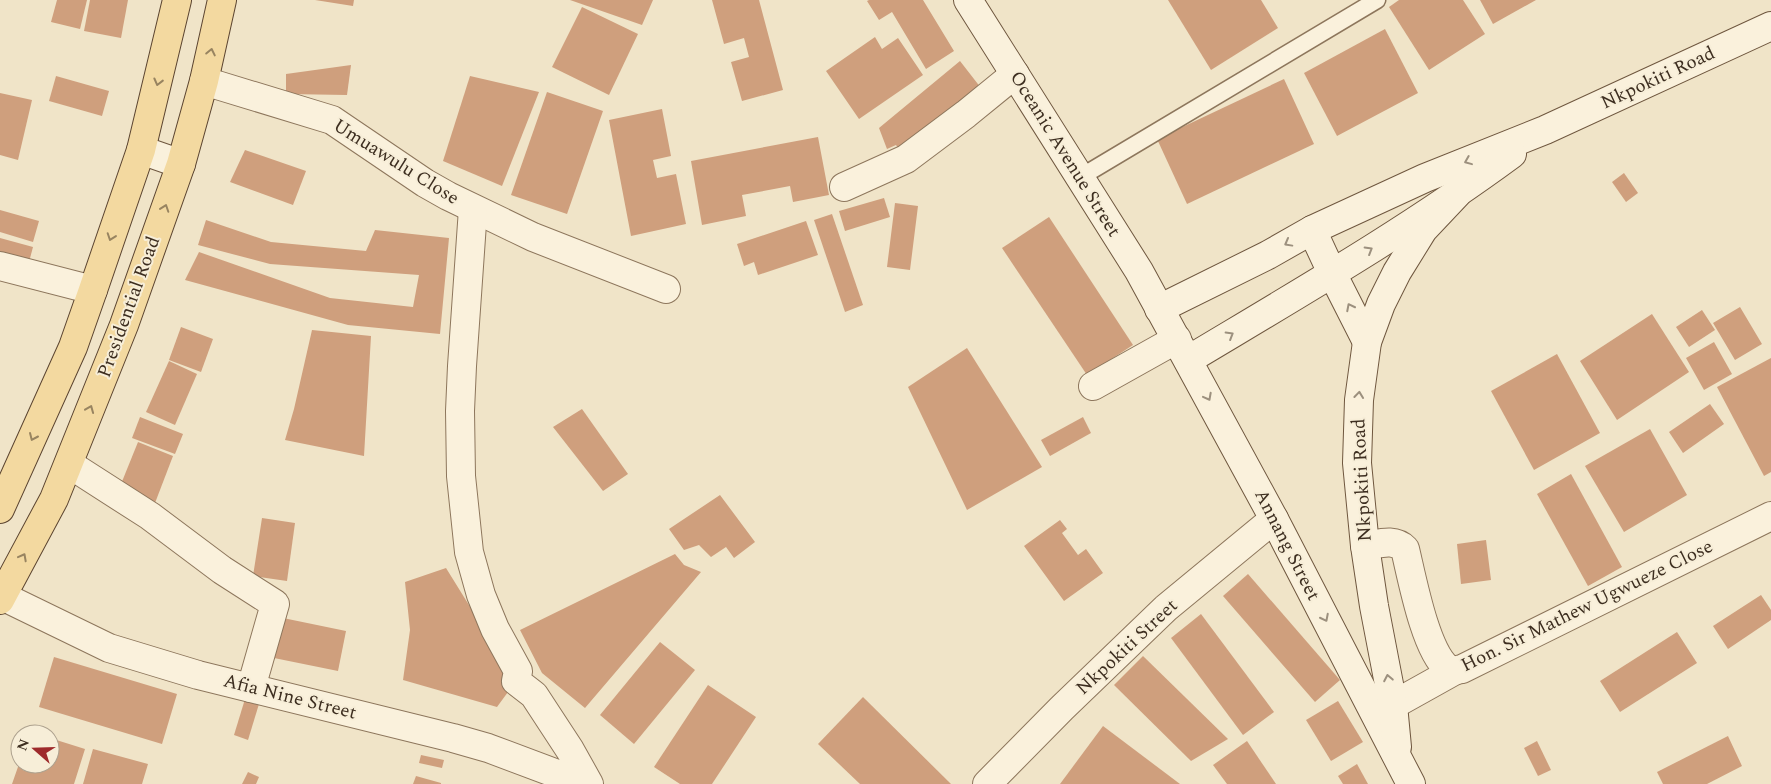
<svg xmlns="http://www.w3.org/2000/svg" width="1771" height="784" viewBox="0 0 1771 784" font-family="Spectral,serif">
  <rect width="100%" height="100%" fill="#f0e4c8"/>
  <g fill="#cf9f7d">
    <path d="M57,0H87L80,29L51,22Z"/>
    <path d="M90,0H128L121,38L84,31Z"/>
    <path d="M315,0H354L353,6Z"/>
    <path d="M570,0H653L642,25Z"/>
    <path d="M712,0H759L783,90L742,101L731,62L749,57L744,38L724,44Z"/>
    <path d="M869,0H923L954,51L926,69L892,12L879,20L867,1Z"/>
    <path d="M1168,0H1261L1278,28L1211,70Z"/>
    <path d="M1399,0H1463L1485,34L1429,70L1389,7Z"/>
    <path d="M1480,0H1536L1493,24Z"/>
    <path d="M582,7L638,34L609,95L552,67Z"/>
    <path d="M1385,29L1418,93L1337,136L1304,73Z"/>
    <path d="M875,37L882,49L898,38L923,75L859,119L826,71Z"/>
    <path d="M960,61L981,88L901,152L896,145L887,149L879,128Z"/>
    <path d="M351,65L347,95L286,94V74Z"/>
    <path d="M56,76L109,91L102,116L49,101Z"/>
    <path d="M470,76L539,92L502,186L443,161Z"/>
    <path d="M1284,79L1314,144L1187,204L1157,139Z"/>
    <path d="M547,92L603,111L567,214L511,195Z"/>
    <path d="M0,93L32,100L18,160L0,155Z"/>
    <path d="M662,109L671,156L653,160L657,178L676,174L686,224L631,236L609,120Z"/>
    <path d="M818,137L829,195L793,202L790,186L742,195L746,216L702,225L691,161Z"/>
    <path d="M245,150L306,171L293,205L230,182Z"/>
    <path d="M1624,173L1638,193L1626,202L1612,182Z"/>
    <path d="M884,198L890,217L845,231L839,211Z"/>
    <path d="M895,203L918,206L910,270L887,267Z"/>
    <path d="M0,210L39,221L33,242L0,232Z"/>
    <path d="M832,214L863,305L845,312L814,220Z"/>
    <path d="M1049,217L1133,345L1087,375L1002,248Z"/>
    <path d="M206,220L271,242L366,251L375,230L449,238L440,334L348,325L185,280L199,252L330,298L413,307L419,275L270,264L198,245Z"/>
    <path d="M806,221L818,255L758,275L754,262L744,266L737,244Z"/>
    <path d="M0,238L33,247L29,262L0,254Z"/>
    <path d="M1740,307L1762,344L1735,360L1713,323Z"/>
    <path d="M1702,310L1715,330L1689,347L1676,327Z"/>
    <path d="M1652,314L1689,372L1617,420L1580,361Z"/>
    <path d="M181,327L213,339L201,372L169,360Z"/>
    <path d="M312,330L371,336L364,456L285,440L294,409Z"/>
    <path d="M1714,342L1732,374L1704,390L1686,358Z"/>
    <path d="M967,348L1042,467L967,510L908,387Z"/>
    <path d="M1557,354L1600,433L1534,470L1491,391Z"/>
    <path d="M1771,358V472L1764,476L1717,387Z"/>
    <path d="M169,361L197,374L175,425L146,412Z"/>
    <path d="M1710,404L1724,424L1683,453L1669,432Z"/>
    <path d="M582,409L628,474L603,491L553,427Z"/>
    <path d="M140,417L183,434L175,454L132,438Z"/>
    <path d="M1083,417L1091,433L1050,456L1041,440Z"/>
    <path d="M1650,429L1687,495L1624,532L1585,466Z"/>
    <path d="M138,442L173,456L155,503L119,489Z"/>
    <path d="M1571,474L1622,567L1588,586L1537,494Z"/>
    <path d="M720,495L755,542L734,558L726,547L711,557L699,545L684,550L669,529Z"/>
    <path d="M262,518L295,523L287,581L253,576Z"/>
    <path d="M1060,520L1067,529L1062,533L1078,555L1086,549L1103,573L1064,601L1024,546Z"/>
    <path d="M1486,540L1491,580L1461,584L1457,544Z"/>
    <path d="M675,554L684,565L701,572L585,708L542,673L520,630Z"/>
    <path d="M446,568L516,681L497,707L403,680L410,630L405,582Z"/>
    <path d="M1248,574L1340,680L1315,702L1223,596Z"/>
    <path d="M1761,595L1771,610V620L1728,649L1713,626Z"/>
    <path d="M1201,614L1274,712L1243,735L1171,638Z"/>
    <path d="M283,618L346,631L338,671L274,658Z"/>
    <path d="M1677,632L1697,663L1620,712L1600,681Z"/>
    <path d="M660,642L695,670L634,744L600,715Z"/>
    <path d="M1143,656L1228,739L1191,761L1114,685Z"/>
    <path d="M54,657L177,694L162,744L39,707Z"/>
    <path d="M708,685L756,717L712,784H680L654,767Z"/>
    <path d="M863,697L951,784H860L818,744Z"/>
    <path d="M245,699L259,704L248,740L234,735Z"/>
    <path d="M1338,701L1363,742L1331,761L1306,720Z"/>
    <path d="M1103,726L1180,784H1060Z"/>
    <path d="M1728,736L1742,766L1707,784H1663L1657,772Z"/>
    <path d="M50,738L85,749L74,784H12L19,764H50Z"/>
    <path d="M1247,741L1276,784H1227L1213,765Z"/>
    <path d="M1537,741L1551,770L1538,776L1524,748Z"/>
    <path d="M93,749L148,764L142,784H83Z"/>
    <path d="M421,755L444,760L442,768L419,763Z"/>
    <path d="M1357,764L1368,784H1343L1338,776Z"/>
    <path d="M248,772L259,777L256,784H242Z"/>
    <path d="M416,776L441,783V784H413Z"/>
  </g>
  <g fill="none" stroke-linecap="round" stroke-linejoin="round">
    <defs>
      <path id="lane" d="M1079,178L1377,0"/>
      <g id="street">
        <path d="M204,81L332,120L425,183L448,196L533,237L666,289"/>
        <path d="M844,187L906,159L966,114L1015,74"/>
        <path d="M473,209L462,366L460,411L461,476L469,552L481,595L495,629L518,671L516,681L534,695L570,750L589,784"/>
        <path d="M0,266L93,290"/>
        <path d="M1093,386L1177,339"/>
        <path d="M69,464L150,516L222,570L275,604L251,688"/>
        <path d="M1365,546C1379,544 1394,538 1405,549C1412,578 1425,649 1447,668C1452,672 1457,670 1462,669L1771,516"/>
        <path d="M0,595L109,648L198,675L453,738L488,748L584,784"/>
        <path d="M1393,705L1454,671"/>
        <path d="M987,784L1062,708L1166,608L1274,519"/>
      </g>
      <g id="secondary">
        <path d="M968,0L1139,271L1274,519L1411,784"/>
        <path d="M141,150L181,164"/>
        <path d="M1312,230L1332,273L1367,342"/>
        <path d="M1159,309L1268,255L1312,230L1425,178L1545,130L1771,26"/>
        <path d="M1188,360C1298,294 1409,230 1512,154"/>
        <path d="M1397,747L1393,705L1374,606L1365,546L1357,463L1359,400L1367,342L1381,304L1397,272L1423,230L1457,194"/>
      </g>
      <g id="primary">
        <path d="M0,509L73,347L93,290L141,150L177,0"/>
        <path d="M0,600L54,499L124,325L181,164L204,81L222,0"/>
      </g>
    </defs>
    <use href="#lane" stroke="#8d765c" stroke-width="19"/>
    <use href="#street" stroke="#8d765c" stroke-width="30"/>
    <use href="#secondary" stroke="#6f573f" stroke-width="30"/>
    <use href="#primary" stroke="#5b4430" stroke-width="30"/>
    <use href="#lane" stroke="#faf1dc" stroke-width="16"/>
    <use href="#street" stroke="#faf1dc" stroke-width="28"/>
    <use href="#secondary" stroke="#faf1dc" stroke-width="28"/>
    <use href="#primary" stroke="#f3d9a0" stroke-width="28"/>
  </g>
  <defs><path id="oneway-chevron" d="M-2-3.5L2.5 0L-2 3.5" fill="none" stroke-width="1.6" stroke-linecap="round" stroke-linejoin="round" transform="scale(1.25)"/></defs>
  <g stroke="#988460">
    <use href="#oneway-chevron" transform="translate(211 52) rotate(-78)"/>
    <use href="#oneway-chevron" transform="translate(158 82) rotate(104)"/>
    <use href="#oneway-chevron" transform="translate(165 208) rotate(-71)"/>
    <use href="#oneway-chevron" transform="translate(111 237) rotate(109)"/>
    <use href="#oneway-chevron" transform="translate(90 409) rotate(-68)"/>
    <use href="#oneway-chevron" transform="translate(33 437) rotate(114)"/>
    <use href="#oneway-chevron" transform="translate(23 557) rotate(-62)"/>
  </g>
  <g stroke="#9c907e">
    <use href="#oneway-chevron" transform="translate(1468 161) rotate(158)"/>
    <use href="#oneway-chevron" transform="translate(1288 243) rotate(151)"/>
    <use href="#oneway-chevron" transform="translate(1369 250) rotate(-31)"/>
    <use href="#oneway-chevron" transform="translate(1350 307) rotate(-117)"/>
    <use href="#oneway-chevron" transform="translate(1230 335) rotate(-31)"/>
    <use href="#oneway-chevron" transform="translate(1359 395) rotate(-84)"/>
    <use href="#oneway-chevron" transform="translate(1208 397) rotate(62)"/>
    <use href="#oneway-chevron" transform="translate(1325 618) rotate(63)"/>
    <use href="#oneway-chevron" transform="translate(1388 678) rotate(-101)"/>
  </g>
  <g text-anchor="middle" dominant-baseline="central" stroke-width="4" stroke-linejoin="round" paint-order="stroke">
    <g font-size="19" fill="#3d2e20" stroke="#f7eed8">
      <text transform="translate(1658 78) rotate(-25)">Nkpokiti Road</text>
      <text transform="translate(1065 154) rotate(58)">Oceanic Avenue Street</text>
      <text transform="translate(396 162) rotate(32)">Umuawulu Close</text>
      <text transform="translate(129 307) rotate(-70)">Presidential Road</text>
      <text transform="translate(1362 480) rotate(-93)">Nkpokiti Road</text>
      <text transform="translate(1287 545) rotate(63)">Annang Street</text>
      <text transform="translate(1587 606) rotate(-26)">Hon. Sir Mathew Ugwueze Close</text>
      <text transform="translate(1127 647) rotate(-43)">Nkpokiti Street</text>
      <text transform="translate(290 697) rotate(14)">Afia Nine Street</text>
    </g>
  </g>
  <g transform="translate(35 749) rotate(290)"><circle r="24" fill="#f7eed8" stroke="#ada18e"/>
  <path d="M0-4L9 19L0 12L-9 19Z" fill="#9e2a2b"/>
  <text y="-8" font-size="14" font-weight="bold" text-anchor="middle" fill="#3d2e20">N</text>
  </g>
</svg>
